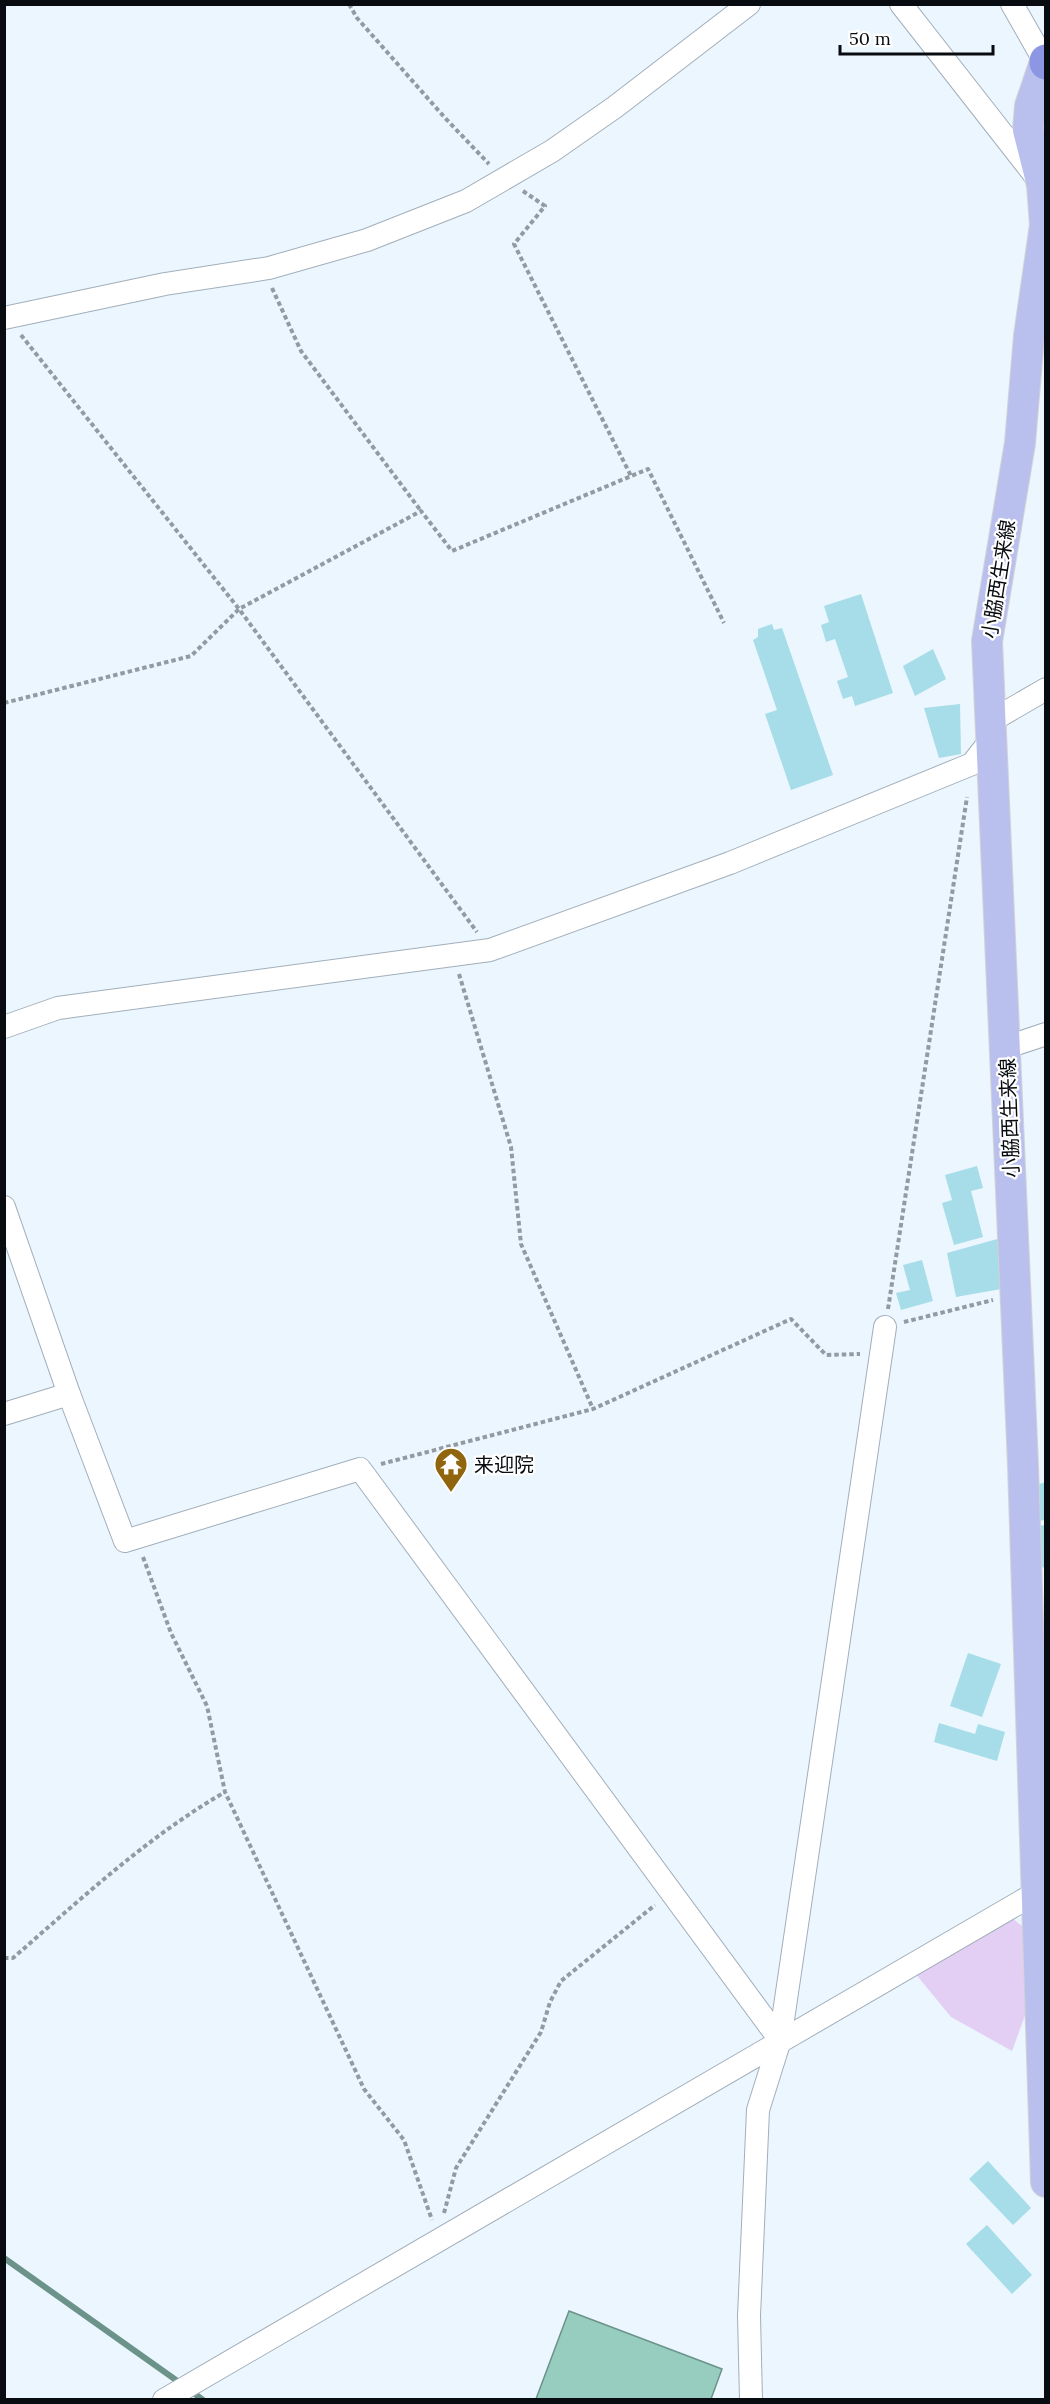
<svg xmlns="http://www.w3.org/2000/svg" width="1050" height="2404" viewBox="0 0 1050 2404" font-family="Lora,'Noto Sans JP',serif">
  <rect width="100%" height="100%" fill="#ebf6ff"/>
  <path fill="#e4cff4" d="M1007,1914L1027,1930L1030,2002L1012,2051L951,2017L914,1972Z"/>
  <path fill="#97cdbf" stroke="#6c938a" stroke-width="1.5" d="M569,2311L722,2369L711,2399H536Z"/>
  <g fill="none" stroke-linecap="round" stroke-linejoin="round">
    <g stroke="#6c938a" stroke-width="6">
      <path d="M4,2258L183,2385"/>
      <path d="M191,2391L203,2400"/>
    </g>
  </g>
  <g fill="#a6dde8">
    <path d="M861,594L893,693L855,706L852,696L843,699L837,681L848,677L835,639L826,642L821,625L829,622L824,606Z"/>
    <path d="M772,624L774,630L782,628L833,775L791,790L765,714L777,710L753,640L758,637V629Z"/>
    <path d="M933,649L946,679L915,696L903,666Z"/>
    <path d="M960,704L961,754L939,758L924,708Z"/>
    <path d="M977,1166L983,1188L971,1191L983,1237L954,1245L942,1203L952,1200L945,1175Z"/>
    <path d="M1001,1238V1289L956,1297L947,1253Z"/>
    <path d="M922,1260L933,1301L901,1310L896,1293L910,1290L903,1265Z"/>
    <path d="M1046,1482V1520L1037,1521L1033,1486Z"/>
    <path d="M1046,1525V1567L1038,1568L1035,1526Z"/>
    <path d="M968,1653L1001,1664L982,1717L950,1706Z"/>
    <path d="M939,1723L975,1734L978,1724L1005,1732L997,1761L934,1742Z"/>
    <path d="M988,2161L1031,2208L1013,2225L969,2179Z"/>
    <path d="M987,2225L1032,2275L1012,2294L966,2244Z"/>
  </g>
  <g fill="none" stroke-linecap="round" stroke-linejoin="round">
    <defs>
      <g id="minor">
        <path d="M901,4L1037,178"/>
        <path d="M1012,4L1045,62"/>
        <path d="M4,318L165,284L269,268L367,240L466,201L552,151L615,107L749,4"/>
        <path d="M991,721L1046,689"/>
        <path d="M4,1027L58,1008L490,950L730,863L972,764L990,741"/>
        <path d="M1007,1047L1046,1034"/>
        <path d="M4,1207L69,1394L125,1541L360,1469L780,2040"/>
        <path d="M4,1414L69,1394"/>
        <path d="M164,2400L1046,1887"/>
        <path d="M751,2400L749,2316L758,2110L780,2040L885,1327"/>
      </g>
      <path id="major" d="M1045,62L1030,106L1028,130L1042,185L1045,225L1029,336L1020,443L987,641L1023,1465L1046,2182"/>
      <path id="highway" d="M1046,61V63"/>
    </defs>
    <use href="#minor" stroke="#a2afba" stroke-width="24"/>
    <use href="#major" stroke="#d3d3d4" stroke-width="32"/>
    <use href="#highway" stroke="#d3d3d4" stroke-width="34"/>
    <g stroke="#939ba2" stroke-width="4" stroke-dasharray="4.5 3" stroke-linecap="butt">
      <path d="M349,4L357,18L446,119L489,164"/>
      <path d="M523,191L545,206L514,244L631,476"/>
      <path d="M272,288L301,351L421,511"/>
      <path d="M21,335L239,609L477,932"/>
      <path d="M4,703L191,656L239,609L421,511L452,551L648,469L724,623"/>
      <path d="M459,974L511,1147L521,1244L593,1409"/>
      <path d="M888,1309L967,797"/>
      <path d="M904,1322L993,1300"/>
      <path d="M381,1464L593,1409L791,1319L826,1355L860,1354"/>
      <path d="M143,1557L171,1633L207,1706L225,1792L364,2089L404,2140L432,2220"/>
      <path d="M4,1958H13C81,1899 147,1837 225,1792"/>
      <path d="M444,2213L456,2168L541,2032L550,2002L561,1981L655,1905"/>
    </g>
    <use href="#minor" stroke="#fff" stroke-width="22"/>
    <use href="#major" stroke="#bac0ee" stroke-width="30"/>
    <use href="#highway" stroke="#8c96e2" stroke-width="33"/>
  </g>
  <defs>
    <symbol id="temple-pin" viewBox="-11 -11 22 30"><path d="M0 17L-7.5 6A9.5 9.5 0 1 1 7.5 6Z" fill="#90650d" stroke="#fff"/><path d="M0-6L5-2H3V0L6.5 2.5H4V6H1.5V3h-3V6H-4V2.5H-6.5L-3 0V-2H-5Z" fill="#fff"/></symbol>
  </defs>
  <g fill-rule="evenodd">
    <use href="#temple-pin" x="432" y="1445" width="38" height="52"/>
  </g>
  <g text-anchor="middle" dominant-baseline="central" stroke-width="4.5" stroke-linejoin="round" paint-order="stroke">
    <g font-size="20" fill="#080c10" stroke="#fff">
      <text transform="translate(998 579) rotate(-81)">小脇西生来線</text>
      <text transform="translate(1009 1118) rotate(-92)">小脇西生来線</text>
    </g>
    <g font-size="20" fill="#080c10" stroke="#fff" text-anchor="start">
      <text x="474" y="1464">来迎院</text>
    </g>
  </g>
  <rect width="1050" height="2404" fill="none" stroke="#080c10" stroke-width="12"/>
  <path d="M840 45v9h153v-9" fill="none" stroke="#080c10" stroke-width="3"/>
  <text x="849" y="45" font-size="18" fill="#080c10" stroke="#ffffff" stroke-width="4.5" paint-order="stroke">50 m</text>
</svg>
